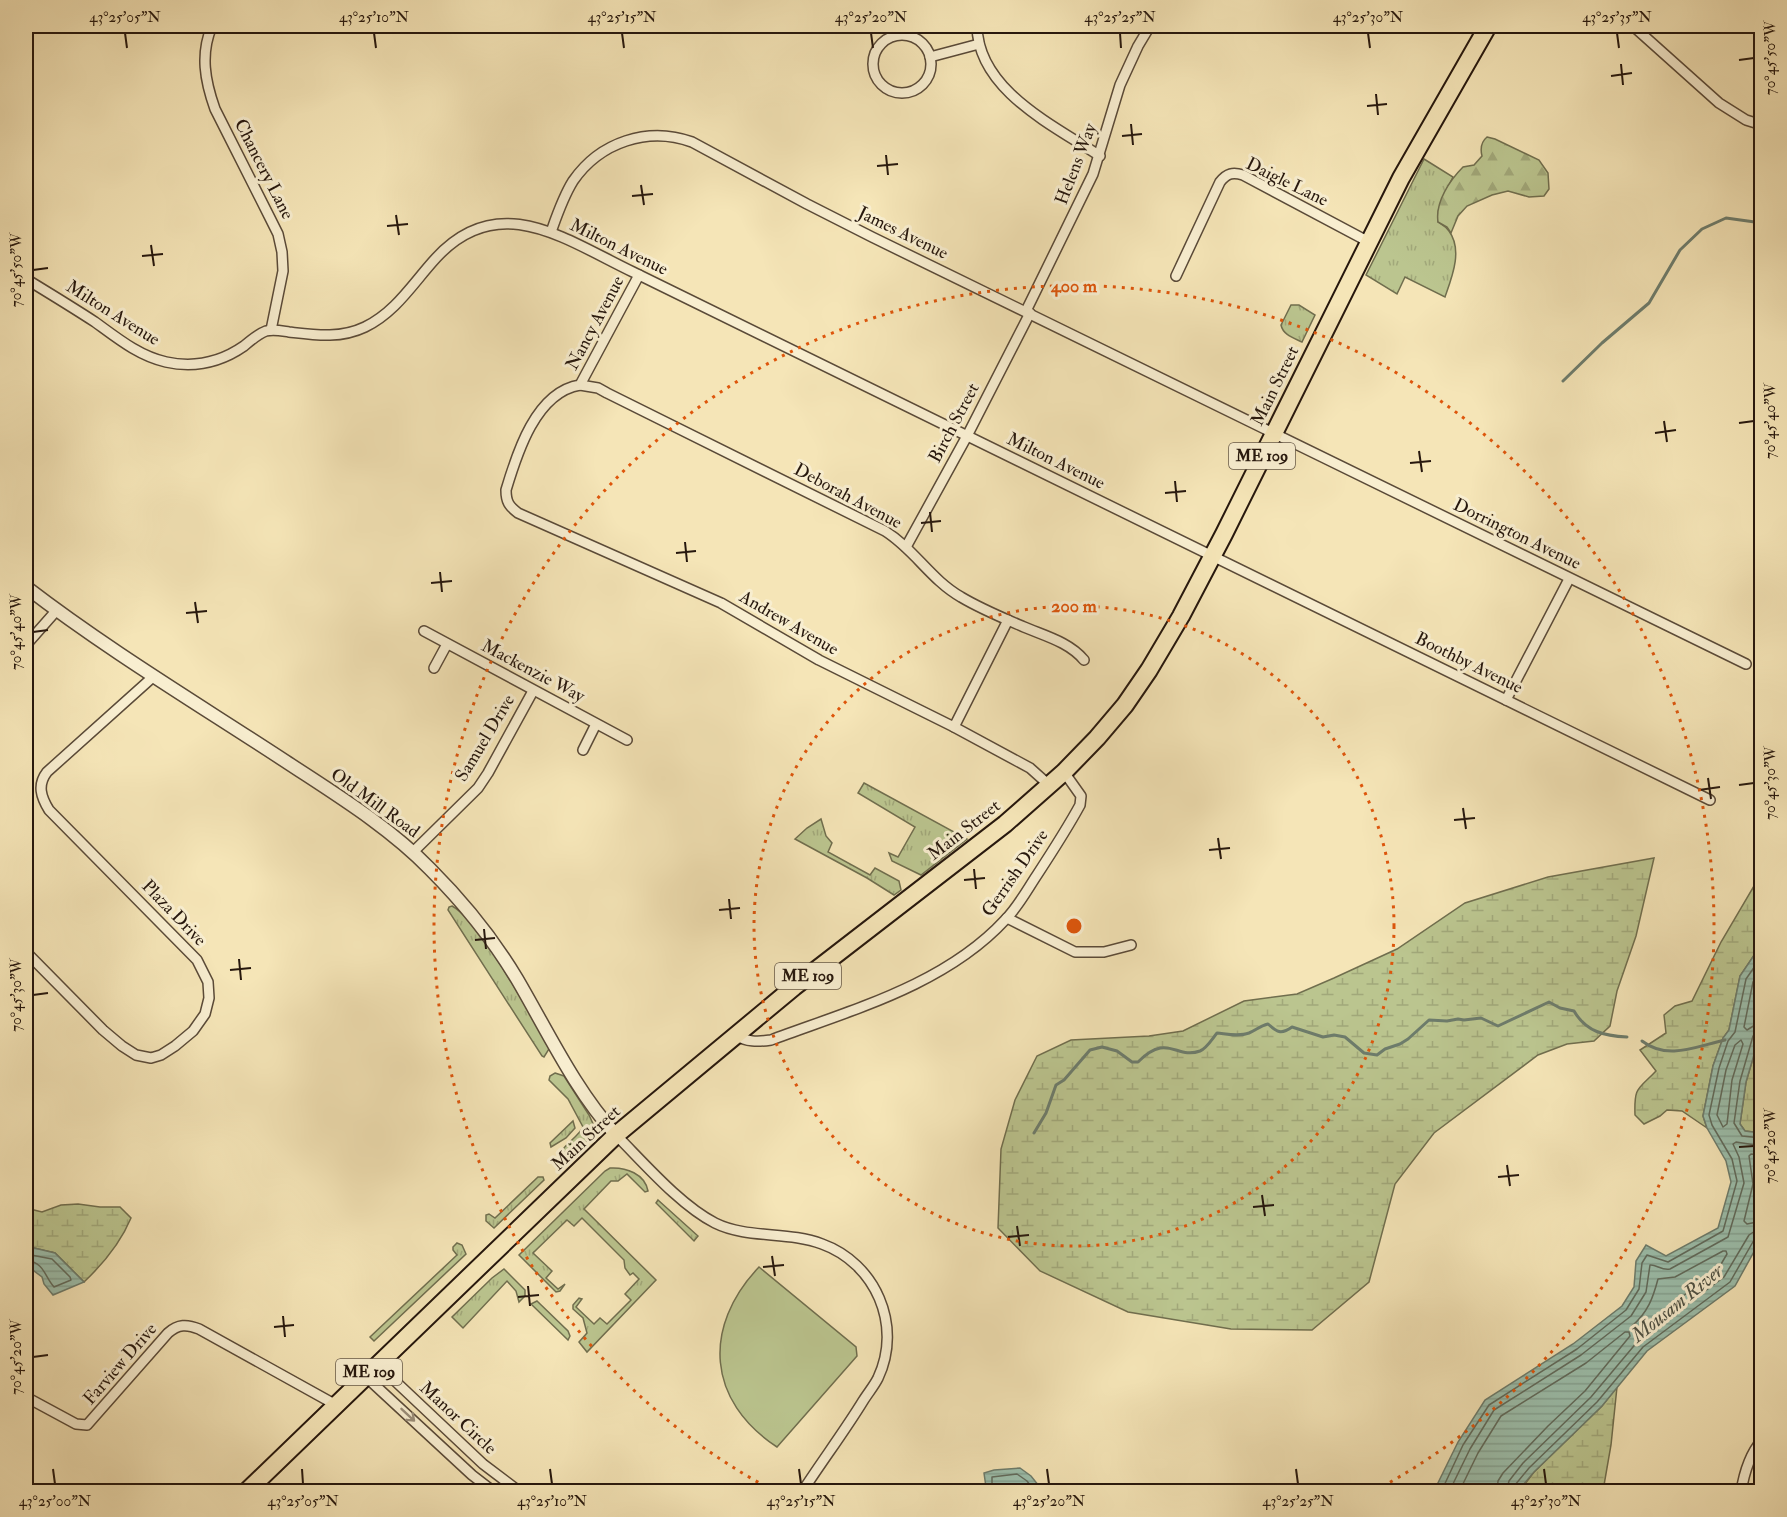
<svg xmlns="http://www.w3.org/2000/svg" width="1787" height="1517" viewBox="0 0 1787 1517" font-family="'IM FELL Double Pica',serif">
  <defs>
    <pattern id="grass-tufts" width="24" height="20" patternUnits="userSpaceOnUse" patternTransform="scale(1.5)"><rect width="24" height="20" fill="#bbc58f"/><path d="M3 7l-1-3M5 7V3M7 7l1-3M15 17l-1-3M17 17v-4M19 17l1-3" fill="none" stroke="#a1a87a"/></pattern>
    <pattern id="forest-firs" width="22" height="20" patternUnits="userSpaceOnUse" patternTransform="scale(1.5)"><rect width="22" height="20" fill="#bbc58f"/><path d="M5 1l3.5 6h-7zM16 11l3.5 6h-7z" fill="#a1a87a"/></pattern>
    <pattern id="wetland-marsh" width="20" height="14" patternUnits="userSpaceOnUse" patternTransform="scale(1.5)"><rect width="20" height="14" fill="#bbc58f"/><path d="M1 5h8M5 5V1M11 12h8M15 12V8" fill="none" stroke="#a1a87a"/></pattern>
    <pattern id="water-rules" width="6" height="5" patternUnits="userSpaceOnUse" patternTransform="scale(1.5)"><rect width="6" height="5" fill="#9cbfac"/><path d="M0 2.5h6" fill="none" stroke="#86a393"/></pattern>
  </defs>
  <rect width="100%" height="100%" fill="#f5e5b7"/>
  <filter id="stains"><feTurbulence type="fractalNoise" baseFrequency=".00333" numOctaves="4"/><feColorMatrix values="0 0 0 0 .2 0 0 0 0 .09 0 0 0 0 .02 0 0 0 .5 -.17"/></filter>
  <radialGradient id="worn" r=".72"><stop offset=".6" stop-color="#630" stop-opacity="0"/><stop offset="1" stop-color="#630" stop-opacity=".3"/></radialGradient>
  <g fill="url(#grass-tufts)" stroke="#706e4e" stroke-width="1.5">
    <path d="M1424,159L1453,177C1446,191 1436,206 1438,222C1442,225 1446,226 1449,231C1463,250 1452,277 1445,297L1405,277L1397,294L1366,275Z"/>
    <path d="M1291,305H1299L1315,315L1302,342C1294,338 1283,335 1281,325Z"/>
    <path d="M864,783L967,839L921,875L892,861L889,853L898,857L915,827L858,793Z"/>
    <path d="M821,819L826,836L832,843L828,852L870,875L875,868L899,881L901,890L894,895L867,878L795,839L807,828Z"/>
    <path d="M452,906C478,919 530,1014 547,1042L549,1049L544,1057L542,1056L448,910L449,907Z"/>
    <path d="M555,1073L564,1076L589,1115L595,1128L591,1130L588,1140L561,1164C554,1148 577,1140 583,1127L568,1099L549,1080L550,1076Z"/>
    <path d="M573,1121L575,1128L566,1138L551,1147L550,1143Z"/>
    <path d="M610,1168C626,1167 645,1174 648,1191L645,1192L627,1174L618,1181H611L584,1209L656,1280L587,1352L579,1342L587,1333L583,1318L573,1309V1305L579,1298L582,1299L576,1307L594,1324L600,1318L607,1324L631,1300L625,1294L639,1279L633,1273L630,1275L625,1268L624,1260L582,1218L574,1226L567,1220L533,1253L552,1271L546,1278L558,1289L565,1284L560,1291L556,1292L519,1255L605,1171Z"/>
    <path d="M538,1177H543L544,1180L494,1228L486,1221V1215L489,1214L495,1218Z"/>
    <path d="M658,1200L698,1236L694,1241L656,1203Z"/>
    <path d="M457,1243L462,1245L466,1254L374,1341L370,1337L457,1255L453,1250V1247Z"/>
    <path d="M504,1269L525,1290V1296L519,1302L516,1291L507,1281L463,1328L452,1317L492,1278Z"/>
    <path d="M537,1301L568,1331L570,1336L568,1340L531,1304Z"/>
  </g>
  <path fill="url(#forest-firs)" stroke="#706e4e" stroke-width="1.5" d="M1487,137L1495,139L1539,160L1548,173L1549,189L1544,196L1529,197L1508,191L1492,195L1467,206L1458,216L1451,233L1447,227L1438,222C1435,202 1450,180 1463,167L1474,165L1482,156C1480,148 1481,142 1487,137Z"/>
  <g fill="url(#wetland-marsh)" stroke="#706e4e" stroke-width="1.5">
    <path d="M1654,858L1636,936L1617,991L1610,1026L1594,1041L1567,1044L1538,1055L1434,1133L1395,1184L1369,1282L1312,1330L1231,1329L1128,1312L1040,1271L998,1228L1001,1149L1015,1100L1037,1056L1071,1040L1149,1036L1183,1031L1244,1001L1297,994L1334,978L1397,949L1465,903L1548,877Z"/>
    <path d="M1761,874V945L1740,976L1729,1030L1723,1038L1713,1066L1703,1116L1707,1128L1682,1111L1667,1110L1660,1116L1644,1124L1635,1115C1634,1086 1638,1090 1656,1071L1640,1050L1666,1033L1664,1015L1675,1006L1692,1001L1721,942Z"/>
    <path d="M1761,1031V1133L1745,1131L1740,1124L1746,1082Z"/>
    <path d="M78,1204L100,1207H120L131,1218C121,1242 103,1264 84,1282L55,1253L30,1247L26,1248V1208L42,1212L61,1205Z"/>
    <path d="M1617,1387L1611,1445L1603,1491L1519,1492L1534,1472L1602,1406Z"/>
  </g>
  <path fill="#bbc58f" stroke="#706e4e" stroke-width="1.5" d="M759,1267L856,1347L857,1356L777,1447C707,1401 702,1327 759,1267Z"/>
  <g fill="url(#water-rules)" stroke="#6d7c6c" stroke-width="1.5">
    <path d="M1761,945V1031L1746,1082L1740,1124L1745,1131L1761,1133V1239L1735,1286L1647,1351L1602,1406L1534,1472L1518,1491H1434L1458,1442L1485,1400L1573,1344L1622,1306L1634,1287L1636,1261L1646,1245L1666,1256L1718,1228L1731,1182L1726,1161L1707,1128L1703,1116L1713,1066L1723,1038L1729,1030L1740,976Z"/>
    <path d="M30,1247L55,1253L84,1282L53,1295L44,1284L42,1277L26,1265V1248Z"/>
    <path d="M1020,1468L1031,1476L1043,1491H991L986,1487L984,1473L994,1470Z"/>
  </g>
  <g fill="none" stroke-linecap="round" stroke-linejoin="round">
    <g stroke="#616b5c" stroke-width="1.5">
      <path d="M1762,969L1753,982L1744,1027L1747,1030L1755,1025L1762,1024"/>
      <path d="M1762,1032H1757L1753,1036L1740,1081L1734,1123L1742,1136L1762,1138"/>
      <path d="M1741,1040L1743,1044L1732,1080L1727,1124L1723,1127L1717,1115L1726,1070L1735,1045Z"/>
      <path d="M1762,1155L1751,1154L1749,1156L1753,1184L1744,1221L1747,1224L1762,1221"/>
      <path d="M1723,1251H1726L1727,1254L1717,1271L1637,1330H1633L1632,1326C1648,1312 1653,1298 1658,1279L1675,1277Z"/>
      <path d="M26,1254L52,1259L70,1277L71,1280L54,1287C44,1276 45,1263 26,1260"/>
      <path d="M995,1492L992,1483V1477L1017,1474L1027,1481L1035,1492"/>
      <path d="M1441,1492L1463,1445L1489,1405L1577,1349L1626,1310L1639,1289L1642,1263L1647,1255L1668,1262L1723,1231L1737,1181L1732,1159L1712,1125L1709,1115L1719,1068L1728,1041L1735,1032L1746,979L1762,956"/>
      <path d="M1449,1492L1470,1449L1494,1410L1581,1355L1631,1316L1646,1292L1650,1265C1656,1264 1662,1271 1670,1269L1728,1237L1744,1183L1739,1157L1733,1144L1736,1142L1762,1146"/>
      <path d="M1459,1492L1478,1453L1501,1416L1586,1363L1625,1332H1629L1630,1336L1585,1391L1548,1426L1503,1473L1498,1481L1497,1492"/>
      <path d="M1506,1492L1509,1481L1523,1463L1591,1397L1638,1341L1724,1277L1749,1235L1755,1231L1762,1230"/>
      <path d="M1513,1492L1515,1485L1529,1468L1597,1402L1643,1347L1730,1282L1754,1240L1762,1237"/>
    </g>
    <g stroke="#6d7c6c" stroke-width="3">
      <path d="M1563,381L1602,343L1649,303L1680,250L1702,229L1726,218L1762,223"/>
      <path d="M1642,1041C1668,1061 1697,1046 1725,1040"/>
      <path d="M1034,1133L1046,1113L1056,1085L1064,1080L1090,1050L1102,1047L1117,1051L1132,1062H1138C1168,1032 1176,1060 1200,1051C1207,1048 1212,1039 1217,1033C1227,1034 1239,1037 1249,1033C1256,1030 1260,1026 1268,1024C1277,1032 1281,1035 1292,1027L1323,1037L1334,1035L1345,1037L1364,1053L1377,1055L1385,1049L1400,1044L1408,1039L1429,1020L1447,1021L1458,1019L1464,1020L1481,1018L1498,1026L1549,1002L1560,1008L1574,1011C1586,1032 1605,1036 1627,1037"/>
    </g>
    <defs>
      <g id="minor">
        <path d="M212,26C200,54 205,81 215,109L269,216L278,234L282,252L283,271L271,330"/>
        <path d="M977,26C978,90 1053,125 1100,156"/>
        <path d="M1633,26L1719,103L1746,120L1762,125"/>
        <circle cx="902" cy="64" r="29"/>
        <path d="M930,57L979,44"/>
        <path d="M551,232C557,215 563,197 573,181C600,142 648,126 692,142L807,204L872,237L1746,664"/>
        <path d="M639,275L580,385C536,392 517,453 506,490C506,502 509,506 518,513L721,603L819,660L954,727L1030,768L1049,785"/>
        <path d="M1176,276L1220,182C1227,173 1233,172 1243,175L1369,242"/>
        <path d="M26,279C49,293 72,307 95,322C117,338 139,356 166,362C194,368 221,362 244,346C251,340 258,334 266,331C274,329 282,331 289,332C315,335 340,339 365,327C396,312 413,283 436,258C499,189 566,240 633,272L1710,800"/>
        <path d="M1026,311L1093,174L1120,85L1138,46L1150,26"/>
        <path d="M580,385L598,388L607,393L885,531C914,549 931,580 961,597C981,609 1003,618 1024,627C1045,636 1069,642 1084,660"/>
        <path d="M906,547L967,436L1030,313"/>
        <path d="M424,631L627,740"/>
        <path d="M26,645L56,611"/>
        <path d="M434,668L447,644"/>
        <path d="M1506,700L1569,579"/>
        <path d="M954,727L1008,620"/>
        <path d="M583,750L596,724"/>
        <path d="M413,852L478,788L488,773L533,691"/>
        <path d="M1007,918L1075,952H1104L1131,945"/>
        <path d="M26,952L103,1030L122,1046L136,1055L151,1058L161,1055L175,1046L193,1031L205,1014L209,998L208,982L197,960L49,810C41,797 37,785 47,772L154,676"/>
        <path d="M735,1035C747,1042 757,1042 771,1040C851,1010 945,985 1005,920C1018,907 1027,890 1037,875C1052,852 1067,829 1080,805L1081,796L1064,772"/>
        <path d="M616,1135C644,1163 680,1205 715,1223C747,1239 788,1231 822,1244C875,1263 903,1325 878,1378C874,1386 868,1393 863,1401C844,1432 822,1461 802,1492"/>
        <path d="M377,1364L483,1464L520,1492"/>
        <path d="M365,1376L472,1475L494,1492"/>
        <path d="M26,1397L76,1424L87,1425L168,1333C178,1324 187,1324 199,1329L336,1405"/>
        <path d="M1741,1492C1744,1473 1749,1455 1762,1440"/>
      </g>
      <path id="tertiary" d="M26,587C108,650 198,704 285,761C335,794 388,826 430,869C463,902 493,939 517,979C548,1032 575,1090 616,1135"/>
      <path id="trunk" d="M246,1492L616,1135L794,987L1005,824L1064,772L1097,738L1125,705L1149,670L1181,616L1224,534L1401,178L1488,26"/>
    </defs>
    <use href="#minor" stroke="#5a4a38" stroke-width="12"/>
    <use href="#tertiary" stroke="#5a4a38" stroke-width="15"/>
    <use href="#trunk" stroke="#26170d" stroke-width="20"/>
    <use href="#minor" stroke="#f8eed0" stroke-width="9"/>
    <use href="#tertiary" stroke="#f8eed0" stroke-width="12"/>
    <use href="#trunk" stroke="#f5e5b7" stroke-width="16"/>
  </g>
  <defs><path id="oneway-shaft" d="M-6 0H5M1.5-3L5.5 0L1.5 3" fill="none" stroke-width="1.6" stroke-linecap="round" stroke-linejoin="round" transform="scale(1.5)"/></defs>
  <use stroke="#9a8d78" href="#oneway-shaft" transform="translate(408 1415) rotate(43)"/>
  <path fill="none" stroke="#26170d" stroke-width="2" d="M125,33L127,48M374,33L376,48M622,33L624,48M871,33L873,48M1120,33L1121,48M1368,33L1370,48M1617,33L1619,48M1739,60L1754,58M1621,64L1623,85M1611,76L1632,73M1376,94L1378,115M1367,106L1387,104M1131,124L1133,145M1122,136L1142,134M886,155L888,175M877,166L898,164M641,185L644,205M632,196L653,194M396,215L399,235M387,226L408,224M151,245L154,266M142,256L163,254M33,270L48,268M1664,421L1667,442M1739,423L1754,421M1655,433L1676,430M1419,451L1422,472M1410,463L1431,461M1175,481L1177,502M1165,493L1186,491M930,512L932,532M921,523L941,521M685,542L687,562M676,553L696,551M440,572L442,592M431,583L452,581M195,602L198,623M186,613L207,611M33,632L48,630M1708,778L1711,799M1739,785L1754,783M1699,790L1720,787M1463,808L1466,829M1454,820L1475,818M1218,838L1221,859M1209,850L1230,848M974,869L976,889M964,880L985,878M729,899L731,919M719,910L740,908M484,929L486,949M475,940L495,938M239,959L241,980M230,970L251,968M33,995L48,993M1739,1147L1754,1146M1507,1165L1510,1186M1498,1177L1519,1175M1262,1195L1265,1216M1253,1207L1274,1205M1017,1226L1020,1246M1008,1237L1029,1235M772,1256L775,1276M763,1267L784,1265M528,1286L530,1306M518,1297L539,1295M283,1316L285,1337M274,1327L294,1325M33,1357L48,1355M53,1469L55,1484M302,1469L303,1484M550,1469L552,1484M799,1469L801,1484M1047,1469L1049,1484M1296,1469L1298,1484M1544,1469L1546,1484"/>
  <g fill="none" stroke="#de560c" stroke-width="3" stroke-dasharray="3 6">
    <circle cx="1074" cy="926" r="320"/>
    <path d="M774 1491A640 640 0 1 1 1374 1491"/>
  </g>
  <g text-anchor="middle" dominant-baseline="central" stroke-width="6" stroke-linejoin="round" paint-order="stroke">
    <g fill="#f8eed0" stroke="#655848" stroke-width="1.5">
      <rect x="1229" y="443" width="66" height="26" rx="4.5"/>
      <rect x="775" y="963" width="66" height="26" rx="4.5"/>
      <rect x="336" y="1359" width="66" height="26" rx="4.5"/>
    </g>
    <g font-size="16" font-weight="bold" fill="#26170d">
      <text x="1262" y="456">ME 109</text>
      <text x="808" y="976">ME 109</text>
      <text x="369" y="1372">ME 109</text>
    </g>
    <g font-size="18" fill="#26170d" stroke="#f8eed0">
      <text transform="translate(1076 164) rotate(-69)">Helens Way</text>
      <text transform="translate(264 169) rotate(63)">Chancery Lane</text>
      <text transform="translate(1287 182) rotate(26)">Daigle Lane</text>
      <text transform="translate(903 233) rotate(26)">James Avenue</text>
      <text transform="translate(619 247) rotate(26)">Milton Avenue</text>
      <text transform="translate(113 313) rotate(32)">Milton Avenue</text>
      <text transform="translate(595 323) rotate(-62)">Nancy Avenue</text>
      <text transform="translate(1275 386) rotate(-64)">Main Street</text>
      <text transform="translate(954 423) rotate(-62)">Birch Street</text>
      <text transform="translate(1056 461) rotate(26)">Milton Avenue</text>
      <text transform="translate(848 496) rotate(28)">Deborah Avenue</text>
      <text transform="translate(1517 534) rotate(26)">Dorrington Avenue</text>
      <text transform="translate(789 623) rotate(30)">Andrew Avenue</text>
      <text transform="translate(1469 663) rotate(26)">Boothby Avenue</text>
      <text transform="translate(533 671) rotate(28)">Mackenzie Way</text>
      <text transform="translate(485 738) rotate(-59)">Samuel Drive</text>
      <text transform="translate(375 803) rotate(36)">Old Mill Road</text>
      <text transform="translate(964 830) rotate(-38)">Main Street</text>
      <text transform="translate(1015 873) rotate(-55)">Gerrish Drive</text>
      <text transform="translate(174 913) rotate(46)">Plaza Drive</text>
      <text transform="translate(586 1138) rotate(-43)">Main Street</text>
      <text transform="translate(120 1364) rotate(-49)">Farview Drive</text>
      <text transform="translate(458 1418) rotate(43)">Manor Circle</text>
    </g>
    <g font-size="20" font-style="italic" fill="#4f5245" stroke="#f8eed0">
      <text transform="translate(1677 1303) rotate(-39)">Mousam River</text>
    </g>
  </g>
  <circle cx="1074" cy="926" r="9" fill="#de560c" stroke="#f8eed0" stroke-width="3"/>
  <g font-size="18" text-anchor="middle" font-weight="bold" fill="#de560c" stroke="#f8eed0" stroke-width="6" stroke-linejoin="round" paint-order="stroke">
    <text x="1074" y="292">400 m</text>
    <text x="1074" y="612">200 m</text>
  </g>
  <rect width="1787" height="1517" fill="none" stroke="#f5e5b7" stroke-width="66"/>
  <rect x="33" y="33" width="1721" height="1451" fill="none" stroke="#26170d" stroke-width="2"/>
  <g font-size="15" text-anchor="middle" fill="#26170d">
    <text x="125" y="22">43°25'05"N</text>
    <text x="374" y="22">43°25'10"N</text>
    <text x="622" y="22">43°25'15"N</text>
    <text x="871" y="22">43°25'20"N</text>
    <text x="1120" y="22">43°25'25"N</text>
    <text x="1368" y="22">43°25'30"N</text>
    <text x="1617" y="22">43°25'35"N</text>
    <text transform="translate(1770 58) rotate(-90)" y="5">70°45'50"W</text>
    <text transform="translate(16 270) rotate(-90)" y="5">70°45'50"W</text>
    <text transform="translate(1770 421) rotate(-90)" y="5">70°45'40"W</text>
    <text transform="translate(16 632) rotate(-90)" y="5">70°45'40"W</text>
    <text transform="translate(1770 783) rotate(-90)" y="5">70°45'30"W</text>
    <text transform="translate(16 995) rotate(-90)" y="5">70°45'30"W</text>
    <text transform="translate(1770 1146) rotate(-90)" y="5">70°45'20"W</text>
    <text transform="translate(16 1357) rotate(-90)" y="5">70°45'20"W</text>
    <text x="55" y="1506">43°25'00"N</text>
    <text x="303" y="1506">43°25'05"N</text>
    <text x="552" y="1506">43°25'10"N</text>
    <text x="801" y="1506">43°25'15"N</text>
    <text x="1049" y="1506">43°25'20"N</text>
    <text x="1298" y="1506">43°25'25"N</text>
    <text x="1546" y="1506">43°25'30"N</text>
  </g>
  <rect width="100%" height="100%" filter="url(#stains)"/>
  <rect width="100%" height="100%" fill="url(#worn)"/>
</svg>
